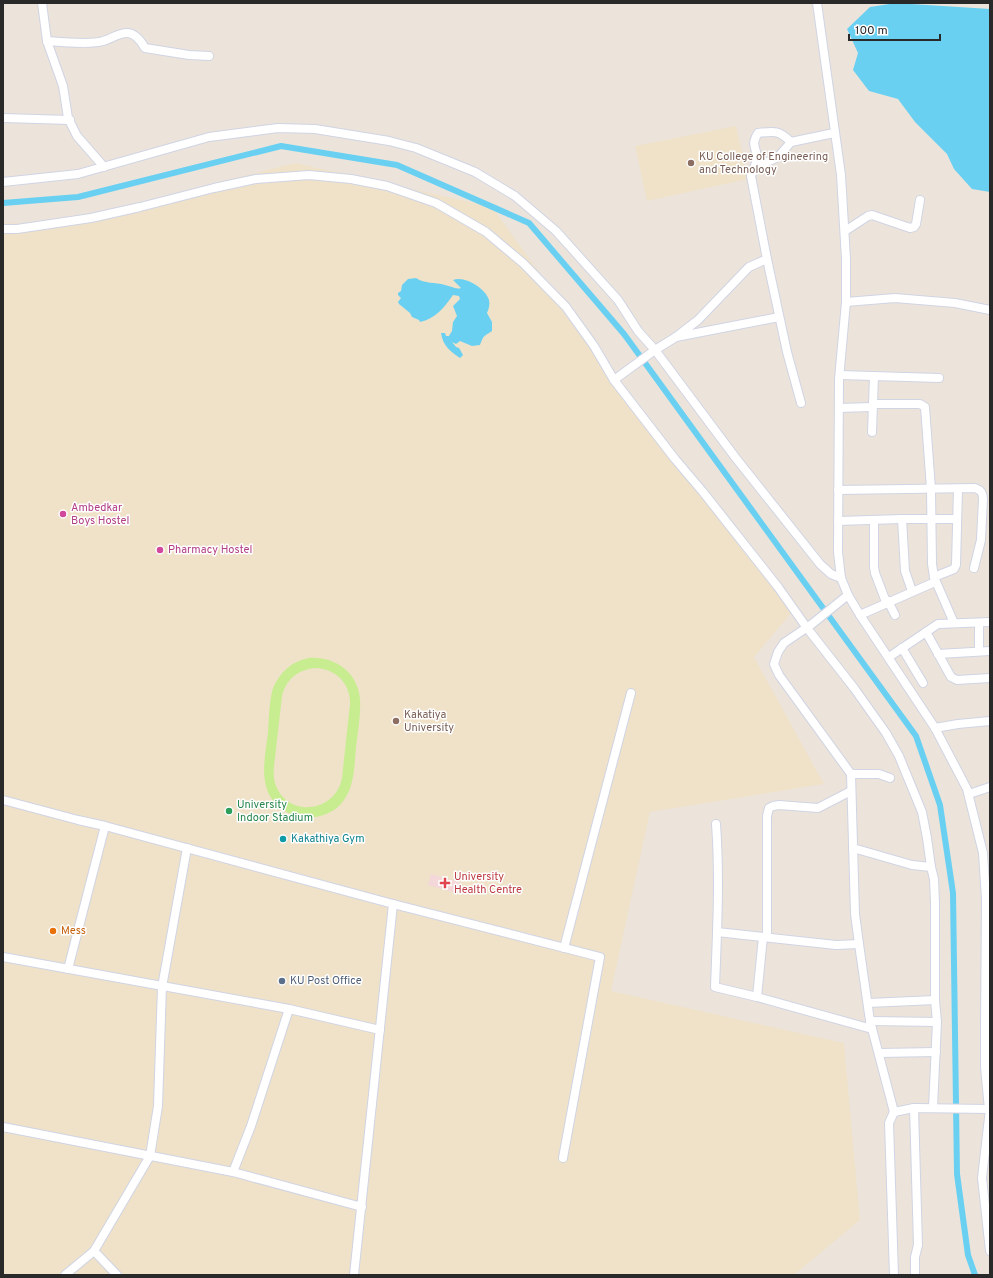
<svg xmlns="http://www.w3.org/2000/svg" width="993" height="1278" viewBox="0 0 993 1278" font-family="Overpass,sans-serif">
  <rect width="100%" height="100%" fill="#ece4db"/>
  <g fill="#efe2c9">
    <path d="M736,126L748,179L647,201L635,146Z"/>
    <path d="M295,163L492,207L622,387L798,605L754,657L824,784L650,812L611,991L844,1043L860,1220L794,1275H3V223L54,225Z"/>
  </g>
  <path fill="#f3d7d9" d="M431,874L459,882L456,893L428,885Z"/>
  <path fill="#c7ed90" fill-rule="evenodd" d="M309,658C334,656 358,672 360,699C361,714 358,731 356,747C354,767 355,789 340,805C330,815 315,819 301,817C293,816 286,812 279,807C257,788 265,758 268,733C269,718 269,702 273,688C280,672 292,661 309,658ZM316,668C336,669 351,684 350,704L342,778C335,814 286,818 275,783C272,772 275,760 276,749C278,731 280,714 282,696C286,679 299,669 316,668Z"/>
  <g fill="#6ad0f2">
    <path d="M896,3L990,9V192L972,189L954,169L947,154L915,122L898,99L869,91L853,70L858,53L847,29L870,7Z"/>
    <path d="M416,278C425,284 435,282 445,285C451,286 456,290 461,288L453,280C465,275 486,289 489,300C490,304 489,309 487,313L492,322V331C483,337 484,335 480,345L472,346L460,341L456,344L452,342L456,347L459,348L463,355L460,358C450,351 443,346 441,333H445L446,336H449L452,331L453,322L457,316L453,306L460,299L459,296L453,295C444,308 435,319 420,322L419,320L412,317L410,313L399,304L398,302L401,298L398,295V293L401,291L402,285L408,279Z"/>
  </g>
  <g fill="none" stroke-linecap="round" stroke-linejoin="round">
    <path stroke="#6ad0f2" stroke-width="6" d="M3,203L78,197L281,146L397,165L529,223L624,334L916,736L940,805L953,893L957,1174L968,1255L975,1275"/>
    <defs>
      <g id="minor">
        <path d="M42,3L47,41L63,86L68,118L77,136L104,167"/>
        <path d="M817,3L841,175L846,259V302L839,379L838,552L841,578L848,595L860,615L935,728L967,789L983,853L986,899L985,1027V1067L989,1109L914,1108L894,1112L889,1123L894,1275"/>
        <path d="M47,41C60,42 91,45 103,41C111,39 118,33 127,33C135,33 141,41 145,48L189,55L209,56"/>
        <path d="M3,118L70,120"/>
        <path d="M754,168C755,165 757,161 757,158C757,147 750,146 758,133C774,131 779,130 791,142"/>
        <path d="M3,182L78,174L209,137L278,128L315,129L389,141L416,148L475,172L515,196L556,231L618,300L638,331L655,350L735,457L820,564L831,574L841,578"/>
        <path d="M3,229H17L91,218L140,207L214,188L256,179L309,175L351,179L387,186L436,203L486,232L523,263L566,307L594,346L614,380L675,459L703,492L778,587L807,628L854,688L886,733L899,756L908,778L922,812L927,838L931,867L934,879L935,903V1000"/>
        <path d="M845,231L868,216L872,215L910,228L914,227L916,224L920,200"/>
        <path d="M767,259L787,352L801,403"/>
        <path d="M846,302L895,298L955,303L990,310"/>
        <path d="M676,337L779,317"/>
        <path d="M840,375L939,378"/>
        <path d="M614,380L655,350L676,337L698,320L749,267L767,259L751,176L754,168L778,157L791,142L834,133"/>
        <path d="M873,404H920L925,407L931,489L932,564L934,577L954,623"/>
        <path d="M839,408L872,407"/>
        <path d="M872,432L874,376"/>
        <path d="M838,490L975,488C981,490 983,493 983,499L981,540L974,568"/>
        <path d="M902,519L905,571L912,591"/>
        <path d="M874,520V567L875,573L886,602"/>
        <path d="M838,521L902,519H957"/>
        <path d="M934,577L954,569L956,565L958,489"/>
        <path d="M848,595L812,624L784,643L778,652L774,664L779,675L851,774L855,914L859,944L870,1021L894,1112"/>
        <path d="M888,601L895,615"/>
        <path d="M860,615L935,582"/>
        <path d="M979,623V651"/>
        <path d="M926,632L951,677L957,680L990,678"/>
        <path d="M902,648L923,683"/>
        <path d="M938,654L990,651"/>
        <path d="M889,657L938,624L990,622"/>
        <path d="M935,728L958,724L990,721"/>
        <path d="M851,774H879L890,778"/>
        <path d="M969,794L990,787"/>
        <path d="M3,800L78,820L105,826L393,904L600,957L563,1158"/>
        <path d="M716,824C720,878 717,933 715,987L757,997L872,1029"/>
        <path d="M853,848L912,865L931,867"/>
        <path d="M717,932L836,945L859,944"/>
        <path d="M767,937V816L769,808L773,806L779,805L818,808L851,791"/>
        <path d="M564,948L631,693"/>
        <path d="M3,957L289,1009L380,1030"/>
        <path d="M68,969L105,826"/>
        <path d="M757,997L763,937"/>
        <path d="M868,1003L935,1000L937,1022L933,1108"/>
        <path d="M870,1021L937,1022"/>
        <path d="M879,1053L936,1052"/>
        <path d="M914,1108L918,1245L915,1257V1275"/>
        <path d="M990,1109L982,1178L990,1251"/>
        <path d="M3,1127L233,1172L362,1207"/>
        <path d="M233,1172L251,1126L289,1009"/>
        <path d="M94,1251L117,1275"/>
        <path d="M65,1275L94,1251L150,1156L158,1106L162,987L187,848"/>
        <path d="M354,1275L393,904"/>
      </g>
    </defs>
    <use href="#minor" stroke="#d0d4e3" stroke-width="10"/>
    <use href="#minor" stroke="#fff" stroke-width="8"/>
  </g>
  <g fill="#8d6e63" stroke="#fff" stroke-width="1.5">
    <circle cx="691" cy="163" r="4"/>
    <circle cx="396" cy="721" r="4"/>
  </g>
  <g fill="#d1479c" stroke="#fff" stroke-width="1.5">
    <circle cx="63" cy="514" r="4"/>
    <circle cx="160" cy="550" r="4"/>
  </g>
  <circle fill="#2e9e5b" stroke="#fff" stroke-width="1.5" cx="229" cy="811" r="4"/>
  <circle fill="#0f9aa8" stroke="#fff" stroke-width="1.5" cx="283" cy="839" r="4"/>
  <path fill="#e0444e" stroke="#fff" stroke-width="1.5" d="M443 877h4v4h4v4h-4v4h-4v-4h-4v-4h4z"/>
  <circle fill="#e8710a" stroke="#fff" stroke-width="1.5" cx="53" cy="931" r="4"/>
  <circle fill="#5c6f8a" stroke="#fff" stroke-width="1.5" cx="282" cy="981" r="4"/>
  <g text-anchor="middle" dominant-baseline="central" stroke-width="3" stroke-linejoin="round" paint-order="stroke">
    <g font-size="11" fill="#785e54" stroke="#fff" text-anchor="start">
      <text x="699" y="157">KU College of Engineering<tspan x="699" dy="13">and Technology</tspan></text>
      <text x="404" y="715">Kakatiya<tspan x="404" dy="13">University</tspan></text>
    </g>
    <g font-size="11" fill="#b23c85" stroke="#fff" text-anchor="start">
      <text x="71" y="508">Ambedkar<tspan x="71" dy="13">Boys Hostel</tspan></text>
      <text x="168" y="550">Pharmacy Hostel</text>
    </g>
    <g font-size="11" fill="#27864d" stroke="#fff" text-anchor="start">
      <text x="237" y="805">University<tspan x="237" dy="13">Indoor Stadium</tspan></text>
    </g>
    <g font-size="11" fill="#0d838f" stroke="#fff" text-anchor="start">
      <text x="291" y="839">Kakathiya Gym</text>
    </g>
    <g font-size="11" fill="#be3a42" stroke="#fff" text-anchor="start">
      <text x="454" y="877">University<tspan x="454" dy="13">Health Centre</tspan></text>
    </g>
    <g font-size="11" fill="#c56008" stroke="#fff" text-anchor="start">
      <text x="61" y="931">Mess</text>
    </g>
    <g font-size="11" fill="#4e5e75" stroke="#fff" text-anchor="start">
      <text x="290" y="981">KU Post Office</text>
    </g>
  </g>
  <rect width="993" height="1278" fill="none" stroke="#292929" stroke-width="8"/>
  <path d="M849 34v6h91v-6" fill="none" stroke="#292929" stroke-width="2"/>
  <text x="855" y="34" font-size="12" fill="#292929" stroke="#ffffff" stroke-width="3" paint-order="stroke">100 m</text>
</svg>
